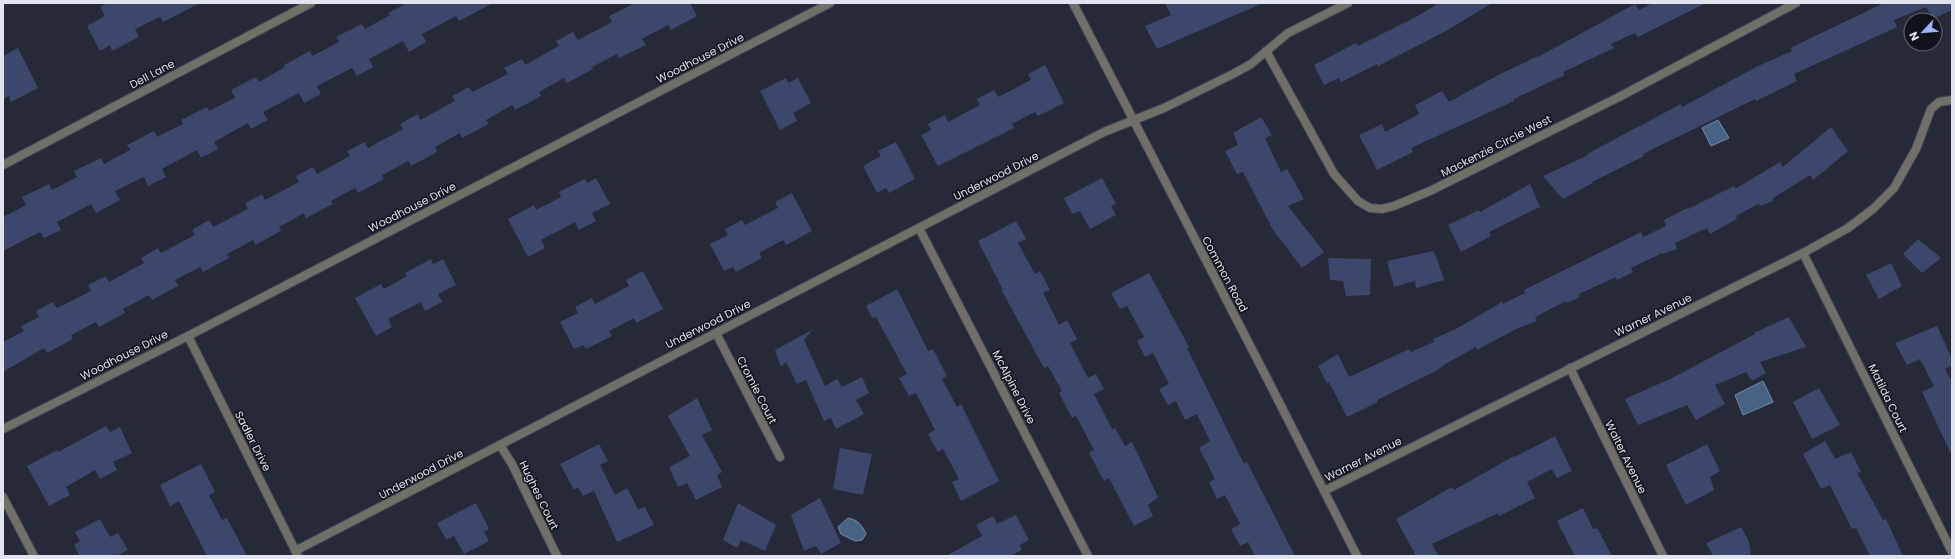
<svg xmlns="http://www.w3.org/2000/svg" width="1955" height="559" viewBox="0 0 1955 559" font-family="Poppins,sans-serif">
  <rect width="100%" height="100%" fill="#252938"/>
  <g fill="#476384" stroke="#758aa4">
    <path d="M1718,120L1729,138L1711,146L1702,128Z"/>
    <path d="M1763,381L1773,402L1743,415L1735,395Z"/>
    <path d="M848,518C858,520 862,525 866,534L862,540L855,541L841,534L838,527Z"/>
  </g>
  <g fill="#3d476b">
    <path d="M108,3H200L163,22L160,17L135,29L139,37L112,51L110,45L100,51L87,26L105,16L100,7Z"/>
    <path d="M407,3H493L459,21L456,16L422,34L426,42L409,52L403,41L369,59L373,67L357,76L352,68L317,86L321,94L304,103L299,93L263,112L268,120L251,129L248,123L214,142L218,149L201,158L197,150L162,169L166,177L148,186L144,177L115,191L120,200L96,213L91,204L57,222L61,230L44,238L40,232L3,251V217L26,205L22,197L49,184L52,190L77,177L74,171L101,158L104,164L130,150L127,145L154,131L157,137L183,124L181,120L207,107L209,111L235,98L231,90L256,77L259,82L285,67L284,65L310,51L312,56L339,42L336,37L362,24L365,29L390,15L388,13Z"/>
    <path d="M635,3H690L697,16L671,30L668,25L642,39L646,45L619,58L617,54L592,67L593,69L567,83L564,78L539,92L541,96L515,110L512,105L486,120L489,124L462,138L460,133L435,147L437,152L411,166L408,161L382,175L384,179L358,193L355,188L331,201L333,204L306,218L304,213L279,227L281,231L255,245L253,240L227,254L229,258L203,272L200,267L175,280L178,286L152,300L149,295L123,309L125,313L99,327L96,322L71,335L73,339L47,353L44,348L3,372V342L24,331L21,326L39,317L36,311L53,302L57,308L91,291L88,285L106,276L109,282L144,263L141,258L158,248L161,253L195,235L192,230L209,220L213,227L248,209L245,203L262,194L265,200L299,182L296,176L313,167L317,174L350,156L347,151L365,142L368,148L403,129L400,124L418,114L420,120L455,101L452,96L469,87L472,92L508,74L504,68L522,59L525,65L559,46L556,41L573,32L578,40L612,22L609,16Z"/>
    <path d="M1165,3H1263L1157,49L1145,26L1171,15Z"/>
    <path d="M1439,3H1492L1446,31L1378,66L1377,64L1341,82L1339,78L1324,85L1314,65L1356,43L1358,46L1416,17Z"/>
    <path d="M1652,3H1706L1638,37L1635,33L1611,44L1614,48L1563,72L1565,75L1514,99V101L1411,148L1413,152L1377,170L1359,135L1382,124L1385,132L1419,114L1415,105L1442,91L1449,102L1500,74L1538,56V57L1635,4L1639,10Z"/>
    <path d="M1884,3H1952V10L1933,19L1926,7L1894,20L1897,27L1794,74L1797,81L1756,101L1755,99L1643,154L1644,156L1592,182L1593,183L1563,199L1543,176L1588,155L1587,154L1681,104L1682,107L1756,67L1792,51L1790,48Z"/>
    <path d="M18,48L38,88L11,102L9,96L3,99V56Z"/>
    <path d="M1045,65L1064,103L1038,116L1035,112L1012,124L1014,128L938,166L921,135L931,130L928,124L945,115L948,122L980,105L977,99L994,90L998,97L1031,80L1028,74Z"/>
    <path d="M786,78L788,83L798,78L811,103L793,113L797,121L780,130L760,91Z"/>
    <path d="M1261,117L1272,135L1265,138L1281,172L1287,169L1304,199L1288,206L1324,252L1302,268L1273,230L1243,172L1237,174L1225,151L1238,145L1233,133Z"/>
    <path d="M1831,127L1848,151L1813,180L1810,175L1773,198V201L1760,206L1758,204L1736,216L1737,219L1710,234L1707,228L1675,243L1677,249L1663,254L1662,253L1631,268L1633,272L1617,280L1616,277L1579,294L1580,297L1567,303L1566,301L1535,317L1537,321L1518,328L1477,350L1476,347L1445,364L1438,370L1377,400L1378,402L1347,417L1329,382L1327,383L1318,366L1338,354L1349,377L1409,349L1411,352L1434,342L1433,339L1456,329L1502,302L1503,304L1525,293L1524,290L1641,232L1643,237L1666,226L1664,220L1687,208L1688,209L1734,186L1735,189L1780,162L1783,167Z"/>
    <path d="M896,142L915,179L889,193L886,188L877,193L863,166L881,156L878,151Z"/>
    <path d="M596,178L610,204L592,213L596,221L579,230L575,222L541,240L545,248L528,257L508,219L534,205L536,210L561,197L559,192L585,179L587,183Z"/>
    <path d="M1102,178L1116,204L1111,206L1116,215L1090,229L1080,211L1072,214L1064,198Z"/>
    <path d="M1530,184L1540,207L1489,232L1491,236L1461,252L1448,225L1479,210L1480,212Z"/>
    <path d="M792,193L812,231L786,245L783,240L759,253L762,258L736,272L733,267L724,271L710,244L728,235L725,229L742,220L745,225L778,208L775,202Z"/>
    <path d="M1016,221L1026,239L1018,243L1035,274L1040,271L1050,290L1043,293L1059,325L1067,320L1077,339L1070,343L1088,378L1096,374L1104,389L1094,394L1112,429L1115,428L1125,446L1132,442L1158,497L1148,505L1153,516L1134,526L1109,478L1104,481L1089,453L1094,450L1076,416L1072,418L1059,393L1062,391L1048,366L1044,368L1002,291L1003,290L978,241Z"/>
    <path d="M1918,239L1941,258L1922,273L1903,254Z"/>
    <path d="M1434,251L1444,280L1416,288L1415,281L1394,287L1387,261Z"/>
    <path d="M1328,258L1371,259L1370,295L1346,296L1343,281L1330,280Z"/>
    <path d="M431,259L433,264L443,259L456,285L438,294L442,302L425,311L421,302L388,319L392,327L376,336L355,298L381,284L384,289L407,276L405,273Z"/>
    <path d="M1891,263L1902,286L1879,299L1866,275Z"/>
    <path d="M643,271L663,309L636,323L634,318L609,331L612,336L586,349L583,345L574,349L560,322L578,313L575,307L592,298L595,304L629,286L626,280Z"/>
    <path d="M1149,273L1189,347L1187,348L1244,464L1247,462L1295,556H1255L1248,542L1240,546L1231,529L1240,524L1225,495L1217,499L1209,482L1215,479L1199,448L1210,441L1197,414L1185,420L1176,401L1168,405L1159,389L1169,384L1153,353L1145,357L1137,341L1144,337L1127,306L1120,309L1111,293Z"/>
    <path d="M897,289L928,351L933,349L947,376L942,379L957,407L961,404L999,481L961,501L952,482L959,479L943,449L938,452L928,434L935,430L916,393L909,396L899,378L907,374L876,317L872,318L866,306Z"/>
    <path d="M1789,317L1806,347L1760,362L1766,373L1752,381L1746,372L1715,385L1725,404L1696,420L1687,405L1638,425L1625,399L1672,378L1755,334L1754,333Z"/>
    <path d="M1937,326L1952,359V365L1945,369L1952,382V456L1922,392L1934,386L1920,359L1907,365L1895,343Z"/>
    <path d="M812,330L804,340L825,386L837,379L842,387L862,377L869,393L856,400L864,414L836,429L831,418L824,421L806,380L797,384L786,362L781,367L775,350Z"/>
    <path d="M1819,388L1840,425L1812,439L1793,402Z"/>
    <path d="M697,398L712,430L702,435L722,472L717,475L722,487L696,500L687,483L678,487L669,467L690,456L668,416Z"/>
    <path d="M106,426L110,432L120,427L132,453L113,462L117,470L100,479L95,470L66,487L70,495L49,506L27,466L57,450L58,452Z"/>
    <path d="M1555,436L1572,471L1557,478L1552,469L1527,482L1535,498L1499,516L1498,513L1432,544L1438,556H1416L1396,519L1452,487L1454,490L1514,456L1515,457Z"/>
    <path d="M1825,441L1835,459L1851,452L1861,472L1857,473L1883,520L1886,519L1903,556H1870L1856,528L1852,529L1830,485L1821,489L1803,454Z"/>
    <path d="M599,444L608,461L600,465L615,495L627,488L638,509L645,507L654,525L617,542L594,491L583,496L578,487L574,490L560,464Z"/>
    <path d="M1707,444L1720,471L1710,477L1714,490L1686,505L1666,465Z"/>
    <path d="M840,448L872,454L863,495L833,489Z"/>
    <path d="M201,464L215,492L209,495L222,520L227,518L247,556H207L179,501L170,506L160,485Z"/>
    <path d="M820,498L841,543L821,554L816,546L804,551L791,515Z"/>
    <path d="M476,503L489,529L484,532L489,541L464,554L454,536L446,540L437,523Z"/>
    <path d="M738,503L776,525L765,551L741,540L737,548L723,540Z"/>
    <path d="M1583,508L1593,529L1597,528L1612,556H1575L1557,521Z"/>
    <path d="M1016,515L1029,540L1020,545L1022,550L1010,556H946L982,536L976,525L993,516L997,524Z"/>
    <path d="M100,519L110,537L118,533L128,550L116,556H80L74,545L80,541L75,532Z"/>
    <path d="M1741,527L1749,542L1751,556H1713L1706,543Z"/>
  </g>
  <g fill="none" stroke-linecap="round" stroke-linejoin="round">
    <defs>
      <g id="street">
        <path d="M1073,3L1273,390L1357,556"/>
        <path d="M1266,51L1334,174L1358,201L1370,208L1382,209L1394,206L1430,191L1619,97L1796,3"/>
        <path d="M3,165L311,3"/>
        <path d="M919,228L1088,556"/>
        <path d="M1803,253L1952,552"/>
        <path d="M716,333L780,457"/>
        <path d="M188,336L298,556"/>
        <path d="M1570,368L1663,556"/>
        <path d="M3,429L188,336L830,3"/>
        <path d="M500,445L512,464L557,556"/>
        <path d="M1324,491L1803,253L1848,228L1873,209L1894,188L1916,149L1931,109L1939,102L1952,100"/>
        <path d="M3,497L34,556"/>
        <path d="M295,551L1104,132L1164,108L1233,74L1251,64L1288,33L1348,3"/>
      </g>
    </defs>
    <use href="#street" stroke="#434755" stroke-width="10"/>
    <use href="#street" stroke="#707068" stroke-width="8"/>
  </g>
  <g text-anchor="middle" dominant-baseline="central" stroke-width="3" stroke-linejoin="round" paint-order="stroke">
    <g font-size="11" fill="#e1e4ee" stroke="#101219">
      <text transform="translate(700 58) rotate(-27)">Woodhouse Drive</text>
      <text transform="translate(152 74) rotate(-28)">Dell Lane</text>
      <text transform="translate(1496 146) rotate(-27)">Mackenzie Circle West</text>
      <text transform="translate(996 176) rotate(-27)">Underwood Drive</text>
      <text transform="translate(412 207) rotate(-27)">Woodhouse Drive</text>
      <text transform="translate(1225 274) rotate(62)">Common Road</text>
      <text transform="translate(1653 315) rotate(-26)">Warner Avenue</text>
      <text transform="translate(708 324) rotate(-27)">Underwood Drive</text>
      <text transform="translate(124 355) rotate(-27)">Woodhouse Drive</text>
      <text transform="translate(1014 387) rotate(63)">McAlpine Drive</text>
      <text transform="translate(757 390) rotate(63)">Cromie Court</text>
      <text transform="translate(1888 398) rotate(64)">Matilda Court</text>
      <text transform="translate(253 441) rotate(63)">Sadler Drive</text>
      <text transform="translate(1626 457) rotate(64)">Walter Avenue</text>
      <text transform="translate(1363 459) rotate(-27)">Warner Avenue</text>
      <text transform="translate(421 474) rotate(-28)">Underwood Drive</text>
      <text transform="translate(539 495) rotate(64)">Hughes Court</text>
    </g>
  </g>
  <rect width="1955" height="559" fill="none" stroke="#e1e4ee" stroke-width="8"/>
  <g transform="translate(1923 32) rotate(244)"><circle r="19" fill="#101219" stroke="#64666e"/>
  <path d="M0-3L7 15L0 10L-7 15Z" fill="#9ab5fd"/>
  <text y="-6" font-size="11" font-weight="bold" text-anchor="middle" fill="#e1e4ee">N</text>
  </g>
</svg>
